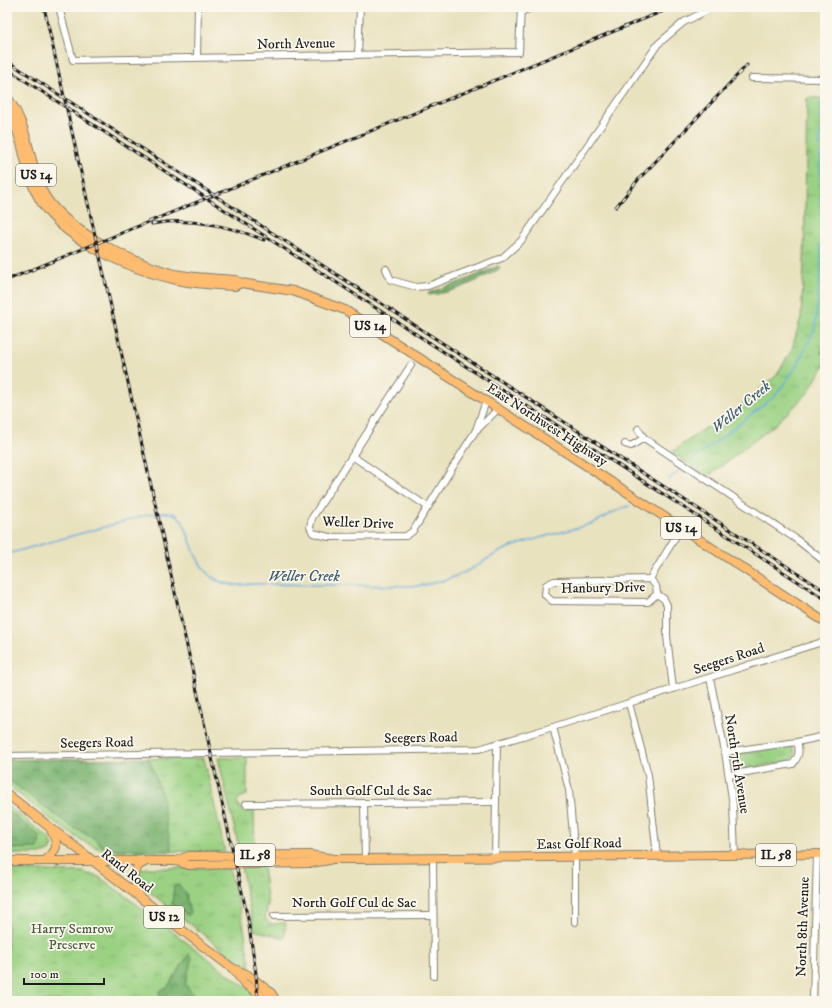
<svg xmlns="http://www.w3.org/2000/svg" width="832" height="1008" viewBox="0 0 832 1008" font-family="'IM FELL DW Pica',serif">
  <defs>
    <pattern id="grass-tufts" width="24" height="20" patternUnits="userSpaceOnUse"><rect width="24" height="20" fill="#9bd183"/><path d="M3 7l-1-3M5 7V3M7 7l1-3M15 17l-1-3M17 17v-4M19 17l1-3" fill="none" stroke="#85b371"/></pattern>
    <pattern id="forest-crowns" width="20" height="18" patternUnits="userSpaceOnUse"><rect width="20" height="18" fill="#7cb371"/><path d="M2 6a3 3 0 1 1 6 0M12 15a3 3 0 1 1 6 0" fill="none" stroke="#65915c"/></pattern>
  </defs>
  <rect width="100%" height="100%" fill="#fbf7ec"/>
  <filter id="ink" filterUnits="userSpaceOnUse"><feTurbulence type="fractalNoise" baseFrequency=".025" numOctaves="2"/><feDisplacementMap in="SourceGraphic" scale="8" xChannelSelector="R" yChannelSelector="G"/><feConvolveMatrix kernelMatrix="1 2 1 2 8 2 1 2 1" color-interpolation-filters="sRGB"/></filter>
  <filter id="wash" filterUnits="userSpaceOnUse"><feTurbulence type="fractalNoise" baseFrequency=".012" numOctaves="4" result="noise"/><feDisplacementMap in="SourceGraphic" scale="16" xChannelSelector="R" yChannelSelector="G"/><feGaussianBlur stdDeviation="0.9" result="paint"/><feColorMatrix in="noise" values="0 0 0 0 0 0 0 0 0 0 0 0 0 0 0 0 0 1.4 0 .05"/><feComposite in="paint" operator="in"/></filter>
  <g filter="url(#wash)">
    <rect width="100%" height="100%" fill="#e9e2bf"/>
    <g fill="url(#grass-tufts)" stroke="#5c7650">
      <path d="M807,98H825V343L820,354L825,350V364L807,394L776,424L707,477L672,452L707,427L713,429L777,375L792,349L801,317L804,265Z"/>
      <path d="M792,746L795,754L790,761L733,771L730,755Z"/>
      <path d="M204,758L225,852L103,850C77,843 31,803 7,785V760Z"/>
      <path d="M218,758H247V795L239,798L237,803L242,811L247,812L254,810L255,851H242L239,848Z"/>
      <path d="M7,805L50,839L53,845L50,851L40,854H7Z"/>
      <path d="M241,867H263L268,904L265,918C271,928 277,922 286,923L284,938L254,930Z"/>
      <path d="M146,868H229L243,922L251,972L142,886L136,879L139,870Z"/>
      <path d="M7,870L83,872L99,877L127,897L252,992V1001H7Z"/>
    </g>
    <g fill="url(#forest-crowns)" stroke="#4c6846">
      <path d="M498,266L501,268C479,280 455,293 429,295L428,293L466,280Z"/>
      <path d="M149,758L163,799V807L172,852L107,850L95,839L72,827L7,779V760Z"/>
      <path d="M7,810L37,834L40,839L38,848L7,849Z"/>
      <path d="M179,885L186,894L190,914L188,915L172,904L174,886Z"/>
      <path d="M189,954L192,958L185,984L192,993L195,1001H159L160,991L167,988Z"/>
    </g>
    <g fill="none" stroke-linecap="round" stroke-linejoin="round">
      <g stroke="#64addc" stroke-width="1.5">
        <path d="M691,461L775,396L795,369L815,329L821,267L820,103"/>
        <path d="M668,480L680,470"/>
        <path d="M7,554C43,544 79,534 115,524C130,520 157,510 171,513C197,516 183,595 250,584L418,586C437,583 456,578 473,568C485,561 495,553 508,548C536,538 565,532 593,523C606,518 617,508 629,506"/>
      </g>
    </g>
  </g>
  <g filter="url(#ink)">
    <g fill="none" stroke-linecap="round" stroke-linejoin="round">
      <defs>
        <g id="minor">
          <path d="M59,7L73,60L519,52L521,7"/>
          <path d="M521,12L533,7"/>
          <path d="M358,55L360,7"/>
          <path d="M197,57L198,7"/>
          <path d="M752,78L825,79"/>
          <path d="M386,269L391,280L416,287L428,286L502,258L521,241L658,44L684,22L714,7"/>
          <path d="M411,365L312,518L310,527L313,533L329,537L406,536L413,531L476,430L486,401"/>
          <path d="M478,429L498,409"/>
          <path d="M638,429L644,438L796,539L825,562"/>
          <path d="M625,444L631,446L644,438"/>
          <path d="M352,456L428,507"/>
          <path d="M824,525L825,524"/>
          <path d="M650,579L656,586L657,594L648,602L552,601L545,595L546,585L554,581Z"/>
          <path d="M650,579L681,528"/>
          <path d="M657,594L664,599L667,605V636L673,689"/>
          <path d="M710,678L725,752L733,805L735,855"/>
          <path d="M629,703L648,775L657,856"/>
          <path d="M553,727L569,790L575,857V922"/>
          <path d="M725,752L797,742L825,736"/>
          <path d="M7,756L479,749L553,727L790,652L819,643L825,644"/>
          <path d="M729,775L793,764C799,756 800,751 797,742"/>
          <path d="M364,803L365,859"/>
          <path d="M246,804L496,802"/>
          <path d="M495,857L497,744"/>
          <path d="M433,859L434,976"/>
          <path d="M274,916L433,915"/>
          <path d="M813,1001L817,854"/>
        </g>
        <g id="major">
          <path d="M7,97C28,124 28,157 41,188C58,228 135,264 175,274C195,278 216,279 236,280L241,283L293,291L345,310L596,472L825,622"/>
          <path d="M7,110C24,136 23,166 36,193C58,239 130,270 177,280C196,284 215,285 235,286L241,283"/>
          <path d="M7,794L191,937L232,968L248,975L271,993L276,1001"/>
          <path d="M7,861H176L189,865L311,863L329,860"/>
          <path d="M45,861C58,850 59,845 51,830"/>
          <path d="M176,861L188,856L310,855L334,859H365L825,854"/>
          <path d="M138,895L133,874L139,865L147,861"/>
          <path d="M233,969L244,983L269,1001"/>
        </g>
      </defs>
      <use href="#minor" stroke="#827f6e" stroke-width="8"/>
      <use href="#major" stroke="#827f6e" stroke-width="10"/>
      <use href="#minor" stroke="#fff" stroke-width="6"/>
      <use href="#major" stroke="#fdbc70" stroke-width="8"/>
      <defs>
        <g id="rail">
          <path d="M44,7L248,919L256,974L258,1001"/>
          <path d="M7,61L825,591"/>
          <path d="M7,69L825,599"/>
          <path d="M616,207L638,180L747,65"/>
          <path d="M152,224C189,217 230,226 264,240"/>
          <path d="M7,280L673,7"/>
        </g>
      </defs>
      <use href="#rail" stroke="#1c1c1c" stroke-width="3"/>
      <use href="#rail" stroke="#fbf7ec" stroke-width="1.5" stroke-dasharray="4.5" stroke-linecap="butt"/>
    </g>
  </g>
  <g text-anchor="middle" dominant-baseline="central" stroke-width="3.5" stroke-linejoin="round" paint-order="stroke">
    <g fill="#fbf7ec" stroke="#5f5e5a" stroke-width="1">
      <rect x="16" y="164" width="40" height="22" rx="3"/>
      <rect x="350" y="315" width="40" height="22" rx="3"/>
      <rect x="661" y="517" width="40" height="22" rx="3"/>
      <rect x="235" y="844" width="40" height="22" rx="3"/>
      <rect x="756" y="844" width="40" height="22" rx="3"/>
      <rect x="144" y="906" width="40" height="22" rx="3"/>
    </g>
    <g font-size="13" font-weight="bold" fill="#1c1c1c">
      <text x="36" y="175">US 14</text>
      <text x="370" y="326">US 14</text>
      <text x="681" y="528">US 14</text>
      <text x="255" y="855">IL 58</text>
      <text x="776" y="855">IL 58</text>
      <text x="164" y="917">US 12</text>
    </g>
    <g font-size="14" fill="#1c1c1c" stroke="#fbf7ec">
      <text transform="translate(296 44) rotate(-1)">North Avenue</text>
      <text transform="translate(547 425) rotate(33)">East Northwest Highway</text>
      <text transform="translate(358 523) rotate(2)">Weller Drive</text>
      <text transform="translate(603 588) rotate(-1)">Hanbury Drive</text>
      <text transform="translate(729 659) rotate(-18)">Seegers Road</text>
      <text transform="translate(421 738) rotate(-1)">Seegers Road</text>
      <text transform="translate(97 743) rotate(-1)">Seegers Road</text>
      <text transform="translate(737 764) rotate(81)">North 7th Avenue</text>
      <text x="371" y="791">South Golf Cul de Sac</text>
      <text transform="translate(579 844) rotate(-1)">East Golf Road</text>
      <text transform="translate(127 871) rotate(38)">Rand Road</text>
      <text x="354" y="903">North Golf Cul de Sac</text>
      <text transform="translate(803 927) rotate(-88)">North 8th Avenue</text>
    </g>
    <g font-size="14" fill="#485b40" stroke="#fbf7ec">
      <text x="72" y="929">Harry Semrow<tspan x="72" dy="16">Preserve</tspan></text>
    </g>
    <g font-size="15" font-style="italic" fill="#3c5d72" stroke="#fbf7ec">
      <text transform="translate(741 407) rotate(-40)">Weller Creek</text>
      <text x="304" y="576">Weller Creek</text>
    </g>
  </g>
  <rect width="832" height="1008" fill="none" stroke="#fbf7ec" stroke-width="24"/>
  <path d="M24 978v6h80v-6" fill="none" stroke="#1c1c1c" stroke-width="2"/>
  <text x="30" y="978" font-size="12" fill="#1c1c1c" stroke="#fbf7ec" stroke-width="3" paint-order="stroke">100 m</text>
</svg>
